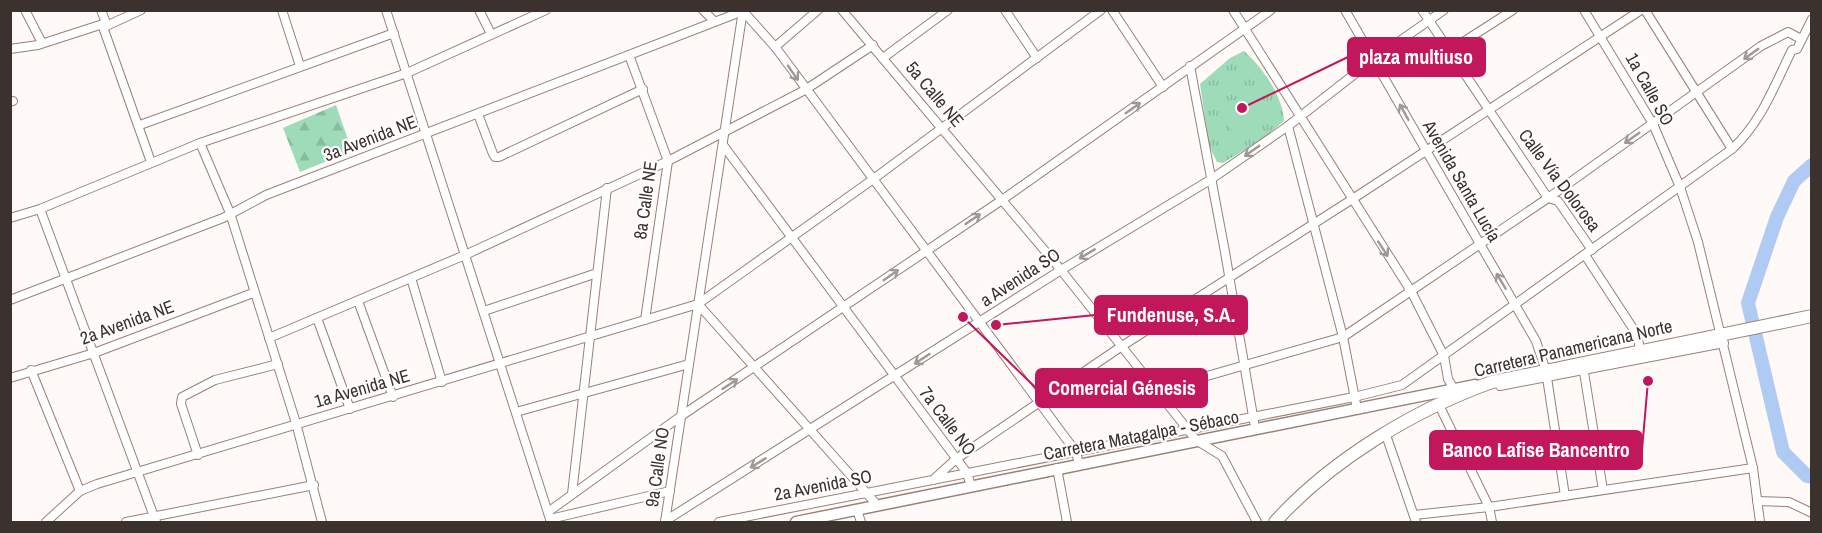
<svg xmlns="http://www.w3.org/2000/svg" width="1822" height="533" viewBox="0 0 1822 533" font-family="'Archivo Narrow',sans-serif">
  <defs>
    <pattern id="forest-firs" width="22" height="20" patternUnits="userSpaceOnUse" patternTransform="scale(1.5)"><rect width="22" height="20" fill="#9edbb9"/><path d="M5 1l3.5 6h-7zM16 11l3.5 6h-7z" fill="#89bc9f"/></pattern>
    <pattern id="park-tufts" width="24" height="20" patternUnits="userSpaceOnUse" patternTransform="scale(1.5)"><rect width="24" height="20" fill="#9edbb9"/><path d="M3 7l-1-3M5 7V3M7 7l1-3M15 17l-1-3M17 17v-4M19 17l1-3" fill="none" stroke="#89bc9f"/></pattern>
  </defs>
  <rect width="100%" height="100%" fill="#fff9f7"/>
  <path fill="url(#forest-firs)" d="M336,105L352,151L300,172L283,128Z"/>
  <path fill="url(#park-tufts)" d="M1244,51C1262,67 1283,96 1284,121L1264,138L1223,163L1217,162L1209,146L1200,84L1230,58Z"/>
  <path fill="#9edbb9" d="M1255,104L1266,121L1239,140L1227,123Z"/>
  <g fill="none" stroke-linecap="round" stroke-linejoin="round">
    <path stroke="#b0cbf3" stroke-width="14" d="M1812,165L1794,181L1777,217L1748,303L1783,452L1807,476L1812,477"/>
    <defs>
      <g id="minor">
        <path d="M25,10L42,43"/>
        <path d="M101,10L106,23L103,27L151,162"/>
        <path d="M282,10L300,66"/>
        <path d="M386,10L551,522"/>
        <path d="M479,10L491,34"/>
        <path d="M703,10L714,21"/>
        <path d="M842,10L1061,270L1196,440L1222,456L1257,522"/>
        <path d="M1005,10L1037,58"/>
        <path d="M1112,10L1163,87"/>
        <path d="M1233,10L1411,291L1444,356L1448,379L1454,389"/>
        <path d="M1345,10L1536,341L1546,371L1565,496"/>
        <path d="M1422,10L1548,198L1558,201L1592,250"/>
        <path d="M1584,10L1653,124L1680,187L1698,242L1753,468L1760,522"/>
        <path d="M1645,10L1732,149"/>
        <path d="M104,27L141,10"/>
        <path d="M775,47L818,10"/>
        <path d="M10,49L38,45L106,23"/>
        <path d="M1449,51L1513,10"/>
        <path d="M629,55L668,161L645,320"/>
        <path d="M883,58L948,10"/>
        <path d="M1190,66L1225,252L1254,422"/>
        <path d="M10,102L13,101"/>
        <path d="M478,114L493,154L495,157H499L643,89"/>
        <path d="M140,125L394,33"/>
        <path d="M1288,126L1343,337L1357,409"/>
        <path d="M200,143L230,213L296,423L322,522"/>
        <path d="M723,145L967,473L971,486"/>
        <path d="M40,209L156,522"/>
        <path d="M10,218L40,209L200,143L407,73L546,10"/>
        <path d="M1585,255L1636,333L1641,351"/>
        <path d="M411,278L442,382"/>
        <path d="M10,300L223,218L266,195L743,11L776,48L1076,452L1079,464"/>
        <path d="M358,301L393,397"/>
        <path d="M698,304L878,506"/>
        <path d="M484,311L597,273"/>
        <path d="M317,318L350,409"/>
        <path d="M269,338L465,255L668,161L805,90L873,45"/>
        <path d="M1583,366L1603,490"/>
        <path d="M31,370L80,491"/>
        <path d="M10,378L94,353L253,293"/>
        <path d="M1500,386L1724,343"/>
        <path d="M1158,390L1343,337L1548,198L1761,46L1788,32L1801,39"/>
        <path d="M1439,405L1489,507L1492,522"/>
        <path d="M516,412L689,364"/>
        <path d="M1386,435L1416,522"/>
        <path d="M198,455L181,404L182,397L215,380L278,364"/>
        <path d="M1057,468L1067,522"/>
        <path d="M933,480L956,459L1122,346L1351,200L1641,10"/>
        <path d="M572,494L607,188"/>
        <path d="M1757,501L1789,502L1812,513"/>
        <path d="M857,510L861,522"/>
        <path d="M548,512L681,416L1002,200L1271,10"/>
        <path d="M1414,515L1489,507L1753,468"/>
        <path d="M550,519L670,491"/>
        <path d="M665,521L1061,270L1210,180L1288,126L1374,59L1444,10"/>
        <path d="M46,522L80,491L97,484L698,304L872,180L1101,10"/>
        <path d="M126,522L314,485"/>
        <path d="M665,522L743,10"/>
        <path d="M719,522L1354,397L1402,385L1732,149C1761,123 1775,84 1792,50L1797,49L1812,19"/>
      </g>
      <path id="major" d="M796,522L1475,385"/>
      <path id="highway" d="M1275,522C1331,460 1414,410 1492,382L1812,316"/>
    </defs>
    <use href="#minor" stroke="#998174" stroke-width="10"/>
    <use href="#major" stroke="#998174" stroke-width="13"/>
    <use href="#highway" stroke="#998174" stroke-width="14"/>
    <use href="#minor" stroke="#fff" stroke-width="8"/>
    <use href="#major" stroke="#fff" stroke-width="10"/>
    <use href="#highway" stroke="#fff" stroke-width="12"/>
  </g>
  <defs><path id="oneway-shaft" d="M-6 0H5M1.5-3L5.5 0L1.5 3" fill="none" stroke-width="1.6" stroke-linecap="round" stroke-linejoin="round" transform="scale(1.5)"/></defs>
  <g stroke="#9e9896">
    <use href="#oneway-shaft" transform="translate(1751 54) rotate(144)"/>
    <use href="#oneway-shaft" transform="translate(793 73) rotate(55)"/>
    <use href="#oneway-shaft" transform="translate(1133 108) rotate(-35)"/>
    <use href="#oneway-shaft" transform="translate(1404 112) rotate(-119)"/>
    <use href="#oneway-shaft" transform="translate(1632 138) rotate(145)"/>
    <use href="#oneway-shaft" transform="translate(1252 151) rotate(145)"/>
    <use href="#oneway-shaft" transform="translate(973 219) rotate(-34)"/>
    <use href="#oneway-shaft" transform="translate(1383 249) rotate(57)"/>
    <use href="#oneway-shaft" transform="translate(1087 254) rotate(149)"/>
    <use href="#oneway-shaft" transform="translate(891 275) rotate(-35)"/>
    <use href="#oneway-shaft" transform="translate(1501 281) rotate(-121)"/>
    <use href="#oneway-shaft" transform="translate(922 359) rotate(147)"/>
    <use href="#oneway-shaft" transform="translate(730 384) rotate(-33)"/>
    <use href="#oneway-shaft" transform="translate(758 463) rotate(148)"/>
  </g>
  <g text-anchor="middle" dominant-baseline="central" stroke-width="4.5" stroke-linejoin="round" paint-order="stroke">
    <g font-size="18" fill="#3c322d" stroke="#fff">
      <text transform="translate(1650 89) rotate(61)">1a Calle SO</text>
      <text transform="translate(935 94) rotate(50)">5a Calle NE</text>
      <text transform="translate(370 138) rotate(-21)">3a Avenida NE</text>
      <text transform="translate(1560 180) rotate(53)">Calle Vía Dolorosa</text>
      <text transform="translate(1462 181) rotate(60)">Avenida Santa Lucía</text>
      <text transform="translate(645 200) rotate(-82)">8a Calle NE</text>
      <text transform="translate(1020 277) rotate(-33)">a Avenida SO</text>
      <text transform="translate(127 322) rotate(-20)">2a Avenida NE</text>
      <text transform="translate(1573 348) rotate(-13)">Carretera Panamericana Norte</text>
      <text transform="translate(362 388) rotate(-16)">1a Avenida NE</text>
      <text transform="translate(948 421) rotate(53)">7a Calle NO</text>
      <text transform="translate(1141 435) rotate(-11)">Carretera Matagalpa - Sébaco</text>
      <text transform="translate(657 467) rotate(-82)">9a Calle NO</text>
      <text transform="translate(823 485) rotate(-11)">2a Avenida SO</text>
    </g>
  </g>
  <path fill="none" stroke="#c2185b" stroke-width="2" d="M1242 108L1348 57M996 325L1095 315M963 317L1036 388M1648 381L1642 450"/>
  <g fill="#c2185b" stroke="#fff" stroke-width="2">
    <circle cx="1242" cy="108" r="6"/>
    <circle cx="996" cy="325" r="6"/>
    <circle cx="963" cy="317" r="6"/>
    <circle cx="1648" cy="381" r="6"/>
  </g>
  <g fill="#c2185b" stroke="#c2185b" stroke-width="2">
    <rect x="1348" y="38" width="137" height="38" rx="6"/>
    <rect x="1095" y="296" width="152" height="38" rx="6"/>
    <rect x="1036" y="369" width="171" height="38" rx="6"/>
    <rect x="1430" y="431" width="212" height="38" rx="6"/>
  </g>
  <g font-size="20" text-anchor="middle" font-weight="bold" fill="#fff">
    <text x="1416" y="64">plaza multiuso</text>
    <text x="1171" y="322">Fundenuse, S.A.</text>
    <text x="1122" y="395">Comercial Génesis</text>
    <text x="1536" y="457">Banco Lafise Bancentro</text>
  </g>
  <rect width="1822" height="533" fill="none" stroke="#3c322d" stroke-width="24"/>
</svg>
